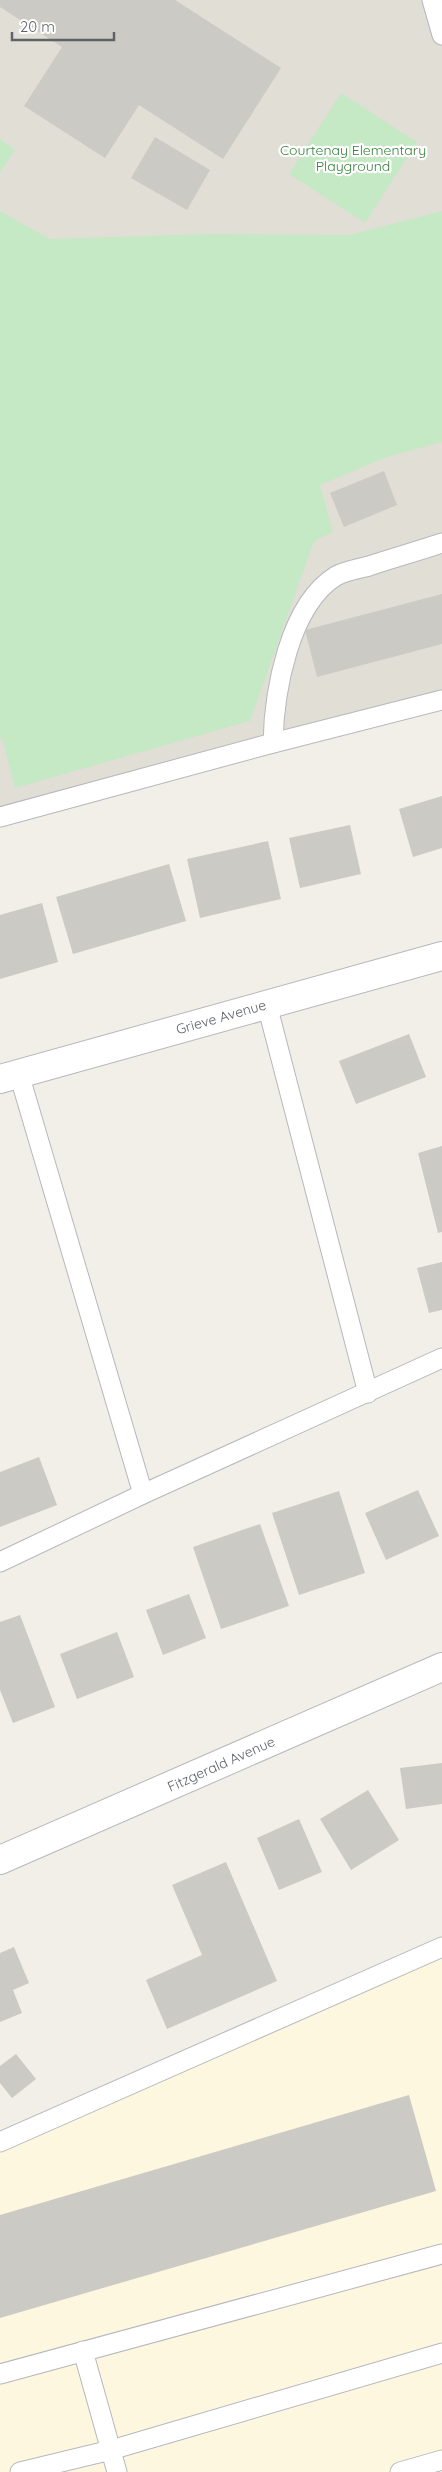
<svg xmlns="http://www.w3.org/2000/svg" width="442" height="2472" viewBox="0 0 442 2472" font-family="Quicksand,sans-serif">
  <rect width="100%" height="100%" fill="#f1efe8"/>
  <path fill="#fef7e0" d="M442,1947V2472H0V2142Z"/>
  <path fill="#e1ded6" d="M0,0H432L442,35V700L0,817Z"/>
  <g fill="#c5e8c5">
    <path d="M341,93L417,142L365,223L289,174Z"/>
    <path d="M0,139L15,150L0,172Z"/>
    <path d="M0,211L50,239L208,234L350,235L442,211V442L387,457L320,485L333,532L314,541L250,721L15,788L2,738H0Z"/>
  </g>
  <g fill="#cccac5">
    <path d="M0,0H175L281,68L223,159L139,105L105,158L24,106L62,47L0,7Z"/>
    <path d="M155,137L210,170L187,210L131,178Z"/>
    <path d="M384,471L397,505L344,527L330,493Z"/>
    <path d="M442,594V644L317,677L305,630Z"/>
    <path d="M442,796V848L413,857L399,809Z"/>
    <path d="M350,825L361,874L300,888L289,838Z"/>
    <path d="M268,841L281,899L200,918L187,859Z"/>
    <path d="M169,864L186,921L73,954L56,897Z"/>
    <path d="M42,903L58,962L0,979V915Z"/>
    <path d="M409,1034L426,1077L356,1104L339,1061Z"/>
    <path d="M442,1146V1232L438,1233L418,1153Z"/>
    <path d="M442,1262V1310L429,1313L417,1268Z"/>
    <path d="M39,1457L57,1505L0,1527V1472Z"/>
    <path d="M418,1490L439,1536L386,1560L365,1513Z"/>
    <path d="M339,1491L365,1573L299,1595L272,1513Z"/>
    <path d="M260,1524L289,1606L221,1629L193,1547Z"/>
    <path d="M189,1594L206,1638L163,1655L146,1610Z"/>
    <path d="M20,1615L55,1707L13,1723L0,1690V1622Z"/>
    <path d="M117,1632L134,1677L77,1699L60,1654Z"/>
    <path d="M442,1763V1804L406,1809L400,1768Z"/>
    <path d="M368,1790L399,1840L351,1870L320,1819Z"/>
    <path d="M299,1819L322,1872L279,1890L257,1838Z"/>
    <path d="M226,1862L277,1981L167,2029L146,1980L202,1955L172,1885Z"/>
    <path d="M14,1947L29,1983L13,1990L22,2013L0,2022V1953Z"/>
    <path d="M16,2054L36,2079L12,2098L0,2083V2066Z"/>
    <path d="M409,2095L436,2191L0,2318V2215Z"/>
  </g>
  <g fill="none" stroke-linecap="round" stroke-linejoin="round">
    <defs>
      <g id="service">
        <path d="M432,0L442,35"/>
        <path d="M273,743C274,692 289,605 336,576C345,571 358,569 369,566C393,558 418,551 442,543"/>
        <path d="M0,817L273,743L442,700"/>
        <path d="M267,1005L368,1393"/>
        <path d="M19,1074L143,1494"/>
        <path d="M0,1562L143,1494L442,1358"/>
        <path d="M0,2142L442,1947"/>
        <path d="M83,2351L117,2472"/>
        <path d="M0,2374L442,2254"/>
        <path d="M20,2472L111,2450L442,2353"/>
        <path d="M400,2472L442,2460"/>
      </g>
      <path id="minor" d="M0,1079L442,956"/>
      <path id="tertiary" d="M0,1860L442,1667"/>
    </defs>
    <use href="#service" stroke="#b5b8bc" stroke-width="21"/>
    <use href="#minor" stroke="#b5b8bc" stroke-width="30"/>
    <use href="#tertiary" stroke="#b5b8bc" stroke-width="30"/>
    <use href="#service" stroke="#fff" stroke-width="19"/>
    <use href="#minor" stroke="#fff" stroke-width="28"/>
    <use href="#tertiary" stroke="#fff" stroke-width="28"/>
  </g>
  <g text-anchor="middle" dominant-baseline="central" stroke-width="4.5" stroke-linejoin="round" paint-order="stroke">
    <g font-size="14" fill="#348238" stroke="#fff">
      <text x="353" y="150">Courtenay Elementary<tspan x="353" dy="16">Playground</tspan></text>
    </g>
    <g font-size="14" fill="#5f6368" stroke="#fff">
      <text transform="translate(221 1017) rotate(-16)">Grieve Avenue</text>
      <text transform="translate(221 1764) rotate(-24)">Fitzgerald Avenue</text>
    </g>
  </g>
  <path d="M12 32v8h102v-8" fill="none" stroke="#5f6368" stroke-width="2.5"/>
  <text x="20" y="32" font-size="15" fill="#5f6368" stroke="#ffffff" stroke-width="4" paint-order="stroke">20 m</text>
</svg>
